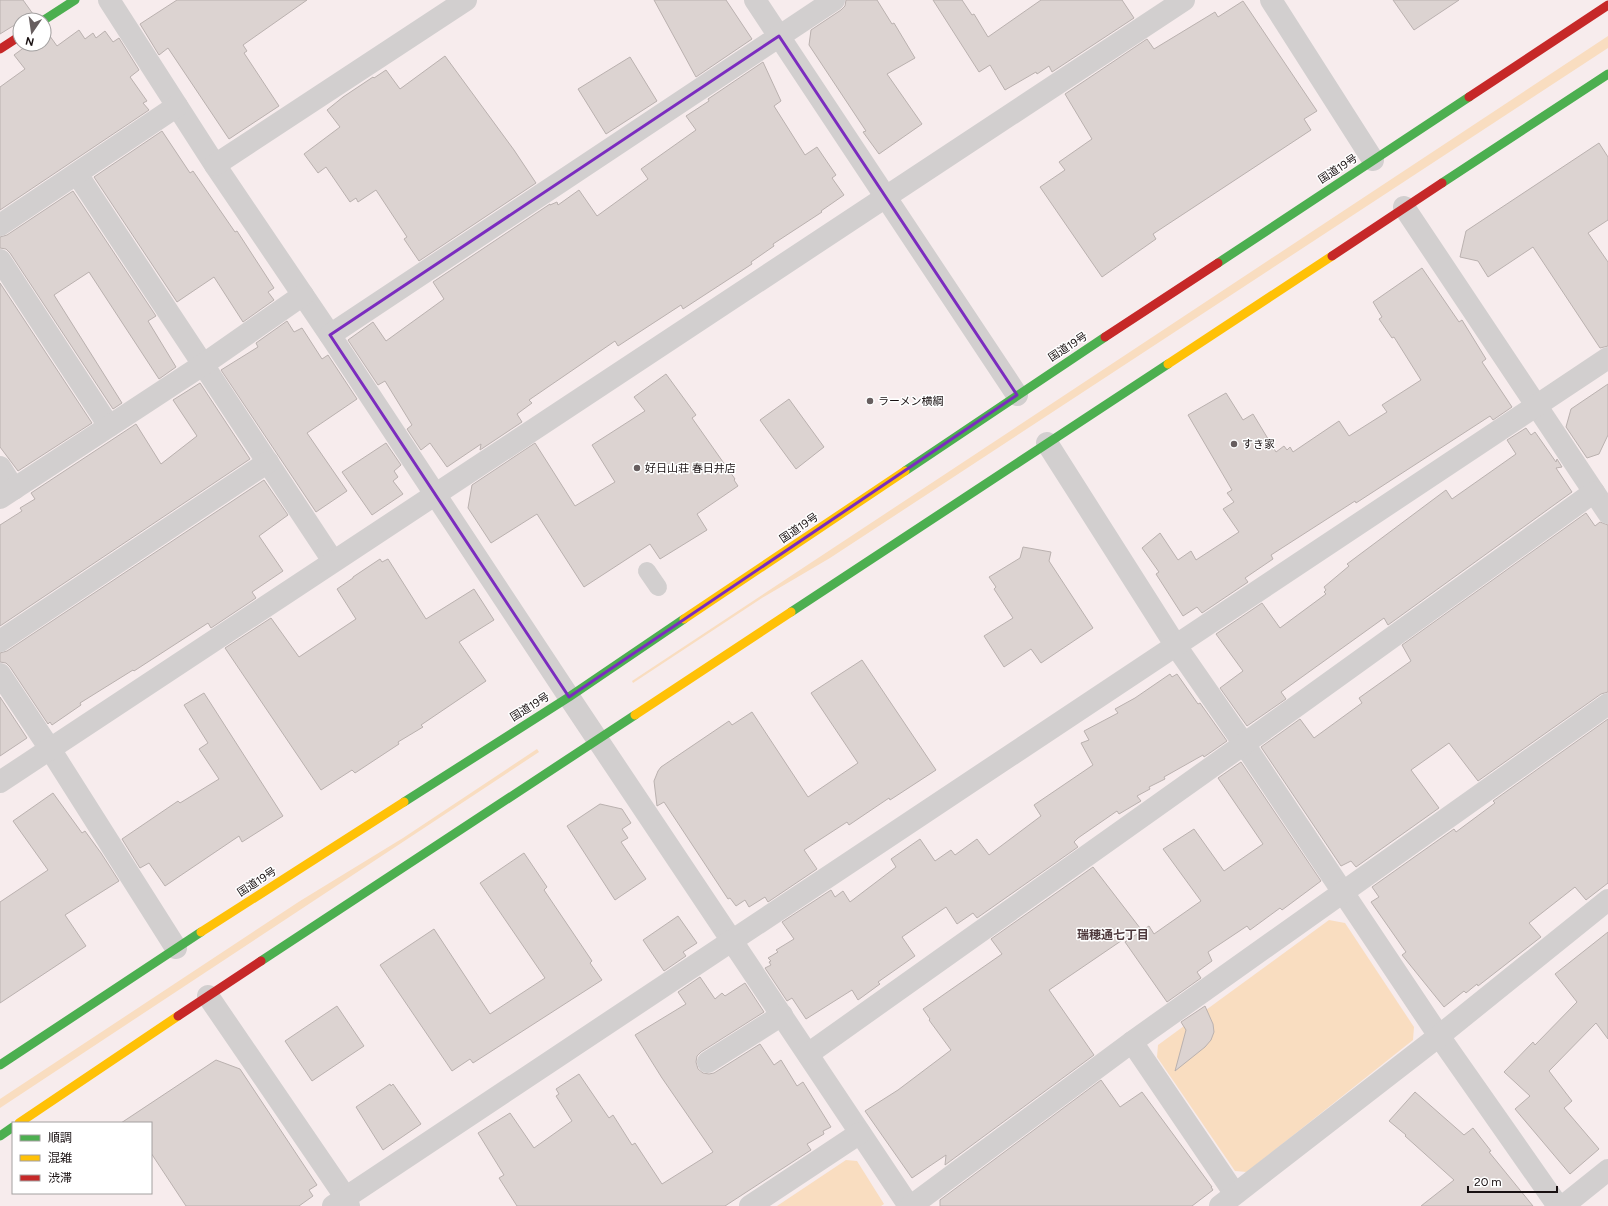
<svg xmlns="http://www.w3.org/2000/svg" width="1608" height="1206" viewBox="0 0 1608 1206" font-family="Figtree,'Noto Sans JP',sans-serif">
  <rect width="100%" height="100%" fill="#f7eced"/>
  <g fill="#f9ddc0">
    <path d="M1608,36V48L830,558L762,598L633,683L632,681Z"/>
    <path d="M537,749L539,752L0,1108V1099L300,901L403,838Z"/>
    <path d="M1329,920L1345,923L1414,1027L1413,1040L1247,1172L1235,1171L1157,1057L1158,1045Z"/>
    <path d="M846,1160L857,1161L884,1204L881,1206H777Z"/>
  </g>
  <g fill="#dcd3d1" stroke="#bab1af">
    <path d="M0,0H23L33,14L32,20H20V24L13,26L0,34Z"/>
    <path d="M177,0H307L243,45L247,51L244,53L279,106L229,139L168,48L159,55L140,24Z"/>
    <path d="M654,0H726L752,39L696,77Z"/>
    <path d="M846,0H877L892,24L894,23L915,58L887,74L922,124L879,154L863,132L866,131L809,45L811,30L841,10L845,6Z"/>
    <path d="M933,0H962L972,15L974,14L988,37L1041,0H1122L1134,18L1052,72L1049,66L1037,74L1036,72L1005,90L990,65L979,72Z"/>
    <path d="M1393,0H1459L1414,30Z"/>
    <path d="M1243,1L1317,111L1304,119L1311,130L1153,234L1156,239L1102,277L1040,187L1065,170L1059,162L1092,139L1065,94L1147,39L1154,49L1215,12L1218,17Z"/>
    <path d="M79,30L85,39L93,33L96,38L105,31L113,42L119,38L139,70L130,77L147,101L143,103L149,110L0,210V87L25,69L14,55L29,44H44V32H47L57,46Z"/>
    <path d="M445,56L514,150L536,183L419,261L404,239L407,237L376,190L358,202L356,198L350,202L326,167L318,173L304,154L340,127L327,110L343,97L373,77L374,78L386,70L400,89Z"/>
    <path d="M630,57L657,101L606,134L578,89Z"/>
    <path d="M763,62L781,101L774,106L805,155L817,147L836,175L832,178L844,195L821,211L822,212L773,244L774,246L751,262L752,264L683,309L681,305L618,346L615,341L529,400L532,403L517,414L522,422L480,450L481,444L447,467L430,443L421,450L407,429L412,425L385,381L378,385L348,340L373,322L386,341L444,299L433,282L550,204V205L557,202L558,205L579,190L597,216L648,179L641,169L696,130L686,116L709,101L708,99Z"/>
    <path d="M162,131L190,173L193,171L235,232L237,231L274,288L268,292L274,300L243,322L214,277L177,302L94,177Z"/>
    <path d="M1599,143L1608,157V220L1588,233L1608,262V346L1600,348L1533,247L1488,277L1478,261L1460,257L1466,231Z"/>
    <path d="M73,191L156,316L148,321L176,367L159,379L89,272L54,295L122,403L113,409L10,253L6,249L0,248V237L7,235Z"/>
    <path d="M1422,268L1459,322L1462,320L1486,359L1482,362L1512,407L1493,420L1490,416L1356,503L1355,501L1271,555L1273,559L1245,578L1248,582L1202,613L1197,607L1183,616L1156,574L1159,572L1142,548L1160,533L1178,560L1191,551L1196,560L1239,532L1223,509L1234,502L1227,493L1232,490L1188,415L1226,393L1243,420L1253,414L1276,452L1284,446L1287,450L1290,447L1293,452L1339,421L1349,436L1387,412L1382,405L1421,380L1394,337L1392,338L1379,319L1382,317L1373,302Z"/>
    <path d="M0,283L92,423L18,471L0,447Z"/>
    <path d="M287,321L294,332L302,328L322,359L328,355L357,399L307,433L347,491L316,512L221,370L258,347L256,343Z"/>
    <path d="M666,374L696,415L692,418L735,479L734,480L738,486L697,514L707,530L660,559L650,544L584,587L537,514L491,543L468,508L472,485L535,443L575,506L615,482L592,445L645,411L634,397Z"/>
    <path d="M200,383L250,459L0,626V525L22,511L20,508L35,499L31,493L136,424L161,464L197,436L173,400Z"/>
    <path d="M1608,384V435L1599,454L1587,458L1566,427L1571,409Z"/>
    <path d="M789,399L824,447L796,469L760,420Z"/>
    <path d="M1526,428L1531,435L1535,432L1556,462L1557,459L1562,467L1556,468L1572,492L1388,625L1384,618L1281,692L1286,699L1247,726L1220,688L1243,671L1216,634L1262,603L1280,628L1326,594L1324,592L1326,590L1324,587L1349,566L1347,564L1446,490L1452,499L1516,454L1507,440Z"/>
    <path d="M386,443L401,465L394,471L398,477L393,481L403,494L372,515L342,472Z"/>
    <path d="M264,480L288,515L259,536L283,571L252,592L256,598L211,628L208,623L134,671L133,670L80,703L81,705L52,725L50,722L48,724L10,667L6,663L0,662V653L7,651Z"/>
    <path d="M1586,513L1595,526L1600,522L1608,525V692L1601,694L1478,781L1449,743L1411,770L1439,808L1356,867L1351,861L1341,866L1261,747L1300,719L1314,738L1362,703L1359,698L1411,661L1402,645Z"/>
    <path d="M1023,547L1051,552L1049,561L1093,628L1041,663L1031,649L1004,667L984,636L1013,618L994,589L996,587L989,577L1020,558Z"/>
    <path d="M380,559L382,562L388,559L426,619L474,589L494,620L459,642L486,681L421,725L423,727L398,742L399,744L355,773L352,770L321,790L225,648L271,618L299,657L356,619L337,589L353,578V577Z"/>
    <path d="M862,660L936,770L890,800L889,798L849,825L847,822L804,850L817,869L768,902L765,897L749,907L745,900L736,906L730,898L728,899L664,802L657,806L654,781L658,771L661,767L729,721L732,725L752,712L808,797L858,763L811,693Z"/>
    <path d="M1170,674L1172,677L1177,674L1198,704L1200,703L1227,741L1204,757L1203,755L1164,777L1165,779L1149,787L1150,789L1137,796L1141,801L1119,814L1117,811L1078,838L1074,842L1078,847L977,918L973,913L957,924L946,907L902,937L915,956L878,982L880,984L858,1000L852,990L806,1019L792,998L787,1001L765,968L771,965L769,962L771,961L768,958L778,952L776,950L794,939L782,922L831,890L835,897L843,891L850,902L896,867L891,859L920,839L935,861L951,850L955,855L977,839L989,855L1041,816L1034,805L1093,765L1081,743L1089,740L1084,731L1118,713L1115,709L1135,698Z"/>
    <path d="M204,693L283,816L242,842L239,836L165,886L149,863L140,868L122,839L178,801L180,803L219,779L199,749L208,743L184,705Z"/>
    <path d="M0,697L27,738L0,756Z"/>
    <path d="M1608,719V883L1586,900L1575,887L1529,923L1541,937L1478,986L1477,984L1466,993L1464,991L1444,1007L1402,955L1406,952L1371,902L1379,897L1372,887L1454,829L1456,832L1495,803L1493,801Z"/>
    <path d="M1241,762L1321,881L1282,910L1280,908L1250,930L1247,926L1208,952L1212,961L1197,972L1201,978L1167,1002L1125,942L1149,926L1154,934L1201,901L1163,849L1194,829L1224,871L1263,844L1218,778Z"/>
    <path d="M53,793L82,833L85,831L101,853L119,881L65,915L86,946L0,1003V902L48,870L13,821Z"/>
    <path d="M600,804L622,809L631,823L622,829L628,838L621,842L646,879L615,900L567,826Z"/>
    <path d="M524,853L547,887L544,890L592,961L590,963L602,980L473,1063L470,1059L452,1071L380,965L434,929L490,1014L545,978L480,883Z"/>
    <path d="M1093,867L1140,928L1049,990L1094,1055L945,1165L946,1155L912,1178L865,1111L898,1090L951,1050L929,1020L930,1019L923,1009L1002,954L991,939Z"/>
    <path d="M678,916L697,943L683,952L686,956L664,971L643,940Z"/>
    <path d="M1608,932V1039L1596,1023L1549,1071L1572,1101L1564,1108L1599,1149L1570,1174L1515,1109L1530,1096L1504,1072L1533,1042L1535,1045L1577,1002L1555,974Z"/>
    <path d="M700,977L715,999L722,993L725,996L745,983L764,1012L701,1052L697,1056L696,1062L698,1069L703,1073L709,1074L714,1073L760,1044L774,1065L781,1060L797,1086L803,1082L831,1127L823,1131L824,1134L807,1144L811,1150L725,1206H517L499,1178L504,1175L478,1133L510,1113L534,1148L572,1121L556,1096L559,1094L556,1089L579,1074L609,1118L613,1115L632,1145L635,1143L662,1184L713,1152L662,1078L635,1035L686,1004L678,992Z"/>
    <path d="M337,1006L364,1046L312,1081L285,1041Z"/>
    <path d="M1205,1006L1213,1024L1214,1032L1211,1040L1205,1047L1175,1071L1186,1030L1181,1022Z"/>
    <path d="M216,1060L240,1069L317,1185L309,1190L313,1196L299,1206H186L151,1153V1123H121Z"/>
    <path d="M1101,1080L1120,1107L1142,1092L1212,1187H1211L1213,1190L1192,1206H940V1200Z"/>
    <path d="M390,1084L391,1086L393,1084L421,1124L383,1150L356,1107Z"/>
    <path d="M1415,1092L1464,1135L1473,1128L1491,1151L1489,1152L1533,1206H1421L1454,1180L1405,1136L1406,1135L1389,1121Z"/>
  </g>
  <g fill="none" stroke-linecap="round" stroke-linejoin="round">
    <path stroke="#d2cfcf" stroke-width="18" d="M647,571L658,587"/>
    <g stroke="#d2cfcf" stroke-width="22">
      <path d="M109,0L215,165L330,335L569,697L909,1206"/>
      <path d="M755,0L1017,395"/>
      <path d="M1271,0L1373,160"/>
      <path d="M215,165L466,0"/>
      <path d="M77,174L333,561"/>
      <path d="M1404,207L1608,513"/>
      <path d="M0,225L177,106"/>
      <path d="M0,260L109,426"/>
      <path d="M330,335L834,0"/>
      <path d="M1047,443L1176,646L1244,744L1439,1036L1558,1206"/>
      <path d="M0,467L14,489"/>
      <path d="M0,498L204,364L303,295"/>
      <path d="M0,641L268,462"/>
      <path d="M0,674L50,749L176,948"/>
      <path d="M0,782L1184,0"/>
      <path d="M208,996L346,1198L349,1206"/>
      <path d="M1132,1042L1235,1194"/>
      <path d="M808,1054L1244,744L1594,492"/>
      <path d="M708,1062L782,1015"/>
      <path d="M333,1206L1608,358"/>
      <path d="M750,1206L860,1133"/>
      <path d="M911,1206L1132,1042L1608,704"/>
      <path d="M1220,1206L1439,1036L1608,900"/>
      <path d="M1563,1206L1608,1170"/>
    </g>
    <g stroke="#4caf50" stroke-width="9">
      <path d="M44,20L75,0"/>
      <path d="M1442,183L1608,74"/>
      <path d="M1218,263L1469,97"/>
      <path d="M905,471L1105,337"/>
      <path d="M791,612L1168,364"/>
      <path d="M404,802L569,697L684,619"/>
      <path d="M261,961L635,715"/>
      <path d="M0,1065L201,932"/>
      <path d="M0,1136L13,1127"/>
    </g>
    <g stroke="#ffc107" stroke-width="9">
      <path d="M1168,364L1332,256"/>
      <path d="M684,619L905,471"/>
      <path d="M635,715L791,612"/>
      <path d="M201,932L404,802"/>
      <path d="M19,1123L178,1016"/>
    </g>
    <g stroke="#c62828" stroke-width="9">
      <path d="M0,49L20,36"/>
      <path d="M1469,97L1608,5"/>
      <path d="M1332,256L1442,183"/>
      <path d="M1105,337L1218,263"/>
      <path d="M178,1016L261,961"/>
    </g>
  </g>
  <path fill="none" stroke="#7b2cbf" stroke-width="3" stroke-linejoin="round" d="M779,36L1017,395L569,697L330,335Z"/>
  <g fill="#675e5f" stroke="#fff" stroke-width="1.5">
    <circle cx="870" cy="401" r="4"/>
    <circle cx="1234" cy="444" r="4"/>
    <circle cx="637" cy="468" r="4"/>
  </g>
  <g text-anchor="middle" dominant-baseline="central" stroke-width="3" stroke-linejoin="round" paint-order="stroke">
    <g font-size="11" fill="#191112" stroke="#fff">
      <text transform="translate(1338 169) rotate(-33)">国道19号</text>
      <text transform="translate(1068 347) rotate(-33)">国道19号</text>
      <text transform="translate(799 528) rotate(-34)">国道19号</text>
      <text transform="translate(530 707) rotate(-32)">国道19号</text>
      <text transform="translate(257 882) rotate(-33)">国道19号</text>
    </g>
    <g font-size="11" fill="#191112" stroke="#fff" text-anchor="start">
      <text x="878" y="401">ラーメン横綱</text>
      <text x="1242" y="444">すき家</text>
      <text x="645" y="468">好日山荘 春日井店</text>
    </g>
    <g font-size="12" font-weight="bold" fill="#4f3a3d" stroke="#fff">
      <text x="1113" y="935">瑞穂通七丁目</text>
    </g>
  </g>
  <rect x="12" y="1122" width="140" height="72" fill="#ffffff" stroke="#a3a0a0"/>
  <rect x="20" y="1135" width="20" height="6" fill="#4caf50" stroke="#a3a0a0"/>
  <text x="48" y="1142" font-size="12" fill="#191112">順調</text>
  <rect x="20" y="1155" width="20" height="6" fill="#ffc107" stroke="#a3a0a0"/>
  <text x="48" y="1162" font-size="12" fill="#191112">混雑</text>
  <rect x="20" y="1175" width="20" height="6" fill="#c62828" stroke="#a3a0a0"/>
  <text x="48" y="1182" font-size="12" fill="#191112">渋滞</text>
  <g transform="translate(32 32) rotate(193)"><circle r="19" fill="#ffffff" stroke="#a3a0a0"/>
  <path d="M0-3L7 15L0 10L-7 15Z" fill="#675e5f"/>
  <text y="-6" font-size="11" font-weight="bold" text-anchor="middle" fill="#191112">N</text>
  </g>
  <path d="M1468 1186v6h89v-6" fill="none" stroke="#191112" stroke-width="2"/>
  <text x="1474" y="1186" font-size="12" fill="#191112" stroke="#ffffff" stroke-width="3" paint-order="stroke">20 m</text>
</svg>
